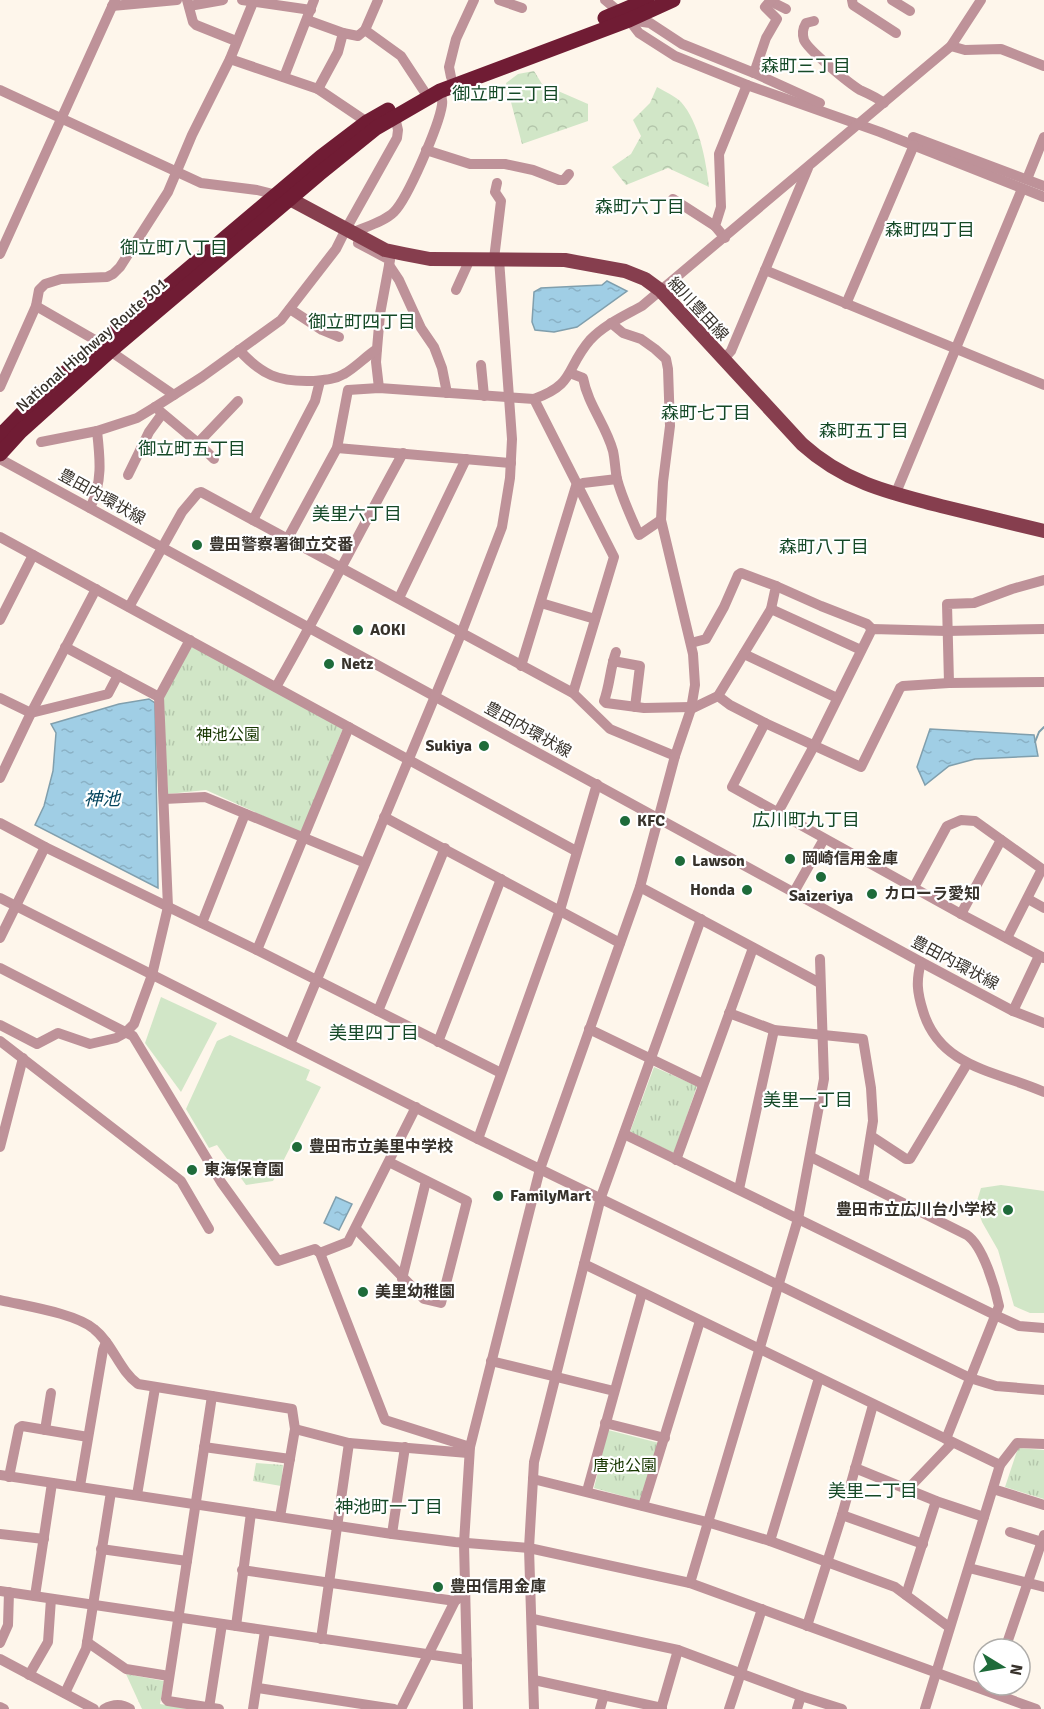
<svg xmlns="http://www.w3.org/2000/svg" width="1044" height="1709" viewBox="0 0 1044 1709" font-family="Signika,'Noto Sans JP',sans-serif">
  <defs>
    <pattern id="grass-tufts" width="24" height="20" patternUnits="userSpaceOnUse" patternTransform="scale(1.5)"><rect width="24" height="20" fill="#d1e6c7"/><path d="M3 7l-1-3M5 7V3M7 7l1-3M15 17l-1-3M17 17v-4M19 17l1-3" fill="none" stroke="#b4c6ab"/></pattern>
    <pattern id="forest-crowns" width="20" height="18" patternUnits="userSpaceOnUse" patternTransform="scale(1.5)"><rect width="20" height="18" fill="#d1e6c7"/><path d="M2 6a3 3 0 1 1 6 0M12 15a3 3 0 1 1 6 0" fill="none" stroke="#b4c6ab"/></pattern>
    <pattern id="water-ripples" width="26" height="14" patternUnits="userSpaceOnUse" patternTransform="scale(1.5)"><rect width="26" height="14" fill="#a0cee5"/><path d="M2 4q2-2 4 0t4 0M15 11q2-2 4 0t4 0" fill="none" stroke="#8ab1c5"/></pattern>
  </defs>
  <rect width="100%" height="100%" fill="#fef6eb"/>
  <g fill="url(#grass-tufts)">
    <path d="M192,646L343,728L302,831L299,832L206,790L168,794L164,733L163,698Z"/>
    <path d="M654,1067L697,1086L674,1153L630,1132Z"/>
    <path d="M608,1430L659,1443L641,1501L594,1488Z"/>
    <path d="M1018,1448L1044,1450V1499L1005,1487Z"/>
    <path d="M256,1463L283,1465L281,1486L253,1481Z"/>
    <path d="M126,1674L164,1681L160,1704L190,1709H142Z"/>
  </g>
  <g fill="url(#forest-crowns)">
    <path d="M534,71L542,84L588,104V121L522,144L506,83L518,74Z"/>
    <path d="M657,87C664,91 675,96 681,102C699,122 706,160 709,187L668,168L626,185L612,167L631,154L641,136L633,120L650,103Z"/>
  </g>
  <g fill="#d1e6c7">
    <path d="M161,997L217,1023L181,1092L145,1043Z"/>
    <path d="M230,1035L310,1070L306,1080L321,1087L273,1181L246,1185L217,1145L209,1148L186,1109L217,1041Z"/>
    <path d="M1001,1185L1044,1191V1313H1030L1014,1306L998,1250L982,1222L976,1204L981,1188Z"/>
  </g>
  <g fill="url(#water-ripples)" stroke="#809fad" stroke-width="1.5">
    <path d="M607,281L627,291L577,327L554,332L535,330L532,322L534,292L541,288L602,285Z"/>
    <path d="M149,699L155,703L158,888L35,825L44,806L53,771L56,733L51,724L119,704Z"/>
    <path d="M930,729L1034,735L1038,756L975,759L949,766L925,785L917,767Z"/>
    <path d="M336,1197L352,1204L339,1230L324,1223Z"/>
  </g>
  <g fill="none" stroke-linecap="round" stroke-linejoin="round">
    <path stroke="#809fad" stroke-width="2" d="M1035,742L1039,732L1044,727"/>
    <g stroke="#be9299" stroke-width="10">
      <path d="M187,0L193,22L196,25L236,41"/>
      <path d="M242,0L311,10"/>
      <path d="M499,0L522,8"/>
      <path d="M605,0L629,20L639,33L675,56L747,85L880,132L1044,197"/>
      <path d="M852,0L853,5L896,33"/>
      <path d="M892,0L910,11"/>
      <path d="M770,1L786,9"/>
      <path d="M112,6L177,0"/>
      <path d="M189,6L223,0"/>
      <path d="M307,20L343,33"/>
      <path d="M629,20L650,23L682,44L754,73L820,103"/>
      <path d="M814,21L806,23C803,28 802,34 804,40C808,50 850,84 860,90C869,94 876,97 884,103"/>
      <path d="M365,30L401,56L424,91"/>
      <path d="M951,46L965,50L1001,49L1044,66"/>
      <path d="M230,59L318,89L367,122"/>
      <path d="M754,73L766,38L777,19L765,7L771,0"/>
      <path d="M284,77L314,0"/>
      <path d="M451,77L449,67L456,39L474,0"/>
      <path d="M318,89L338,52L343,33L358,36L365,30L378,0"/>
      <path d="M0,90L201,183L257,190L281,196"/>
      <path d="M913,137L1044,186"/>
      <path d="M426,150L470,164H505L533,170L559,180H564L569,174"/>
      <path d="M1027,179L1044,137"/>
      <path d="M673,199L715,226"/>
      <path d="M352,233C365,227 384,222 394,212C408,198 439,125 442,105C443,100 441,96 440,91"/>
      <path d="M725,238L715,226L721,207L719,154L747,85"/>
      <path d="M0,254L115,0"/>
      <path d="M494,259L501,201L495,192L497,183"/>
      <path d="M389,265L399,280L421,328L434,347L442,368L447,393"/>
      <path d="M765,270L1044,385"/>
      <path d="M456,290L470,259"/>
      <path d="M846,304L914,145"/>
      <path d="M36,306L102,344"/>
      <path d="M290,309L322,330L339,337"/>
      <path d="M377,349L376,362L379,388"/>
      <path d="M239,350C262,375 278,382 312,381C323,380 334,380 344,374C355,368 365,357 377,349L380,314L390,260L358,243L360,237"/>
      <path d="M110,351L174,395"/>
      <path d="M723,360L731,351L808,168"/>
      <path d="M481,365L484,396"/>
      <path d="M570,373L583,378C588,405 606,425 613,451C615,460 615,469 617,479C622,498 631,517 639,535L661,520"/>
      <path d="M0,387L36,306L39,290L45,284L61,279L107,277L113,274L120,267L168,192L192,135L230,59L254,0"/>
      <path d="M534,399L614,557L573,693"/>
      <path d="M155,407L198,443L214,459"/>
      <path d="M41,442L97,431"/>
      <path d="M198,443L238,401"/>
      <path d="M337,448L511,463"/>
      <path d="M0,459L921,962L1013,1011L1044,1023"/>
      <path d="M128,475L149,432L162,414"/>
      <path d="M895,495L1022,189"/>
      <path d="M90,508C103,482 100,458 97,431L137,418L155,407L202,377L281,320L336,249L346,229L397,138L398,130L395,117"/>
      <path d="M253,520L315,401L320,381"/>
      <path d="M0,537L576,851"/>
      <path d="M288,538L337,448L348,390L379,388L534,399C576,384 565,369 590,340C604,325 624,316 642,306L951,46L981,0"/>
      <path d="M776,586L821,606L867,624L872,629"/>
      <path d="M399,598L466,459"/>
      <path d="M541,603L595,619"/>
      <path d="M129,607L182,512L198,493L201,492L573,693L610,729L675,756"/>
      <path d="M771,609L861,650"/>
      <path d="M0,620L33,555"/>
      <path d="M65,647L159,697"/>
      <path d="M616,652C610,668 610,685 604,701L606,703L644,708L691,707"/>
      <path d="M744,654L837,698"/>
      <path d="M613,661L640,666L635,707"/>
      <path d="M521,666L576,486L583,483L617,479"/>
      <path d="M949,683L947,604L974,603L1012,589L1044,580"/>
      <path d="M276,687C320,610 360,531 403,453"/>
      <path d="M718,696L730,705L765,723L861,767L900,688L903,686L949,683L1044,682"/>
      <path d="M0,698L31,713L108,694L118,675"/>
      <path d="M691,709L718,696L771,609L776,586L741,573L738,575L724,607L706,639L691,643"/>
      <path d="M765,723L732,787L961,914L1044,958"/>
      <path d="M0,778L31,713L96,589"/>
      <path d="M164,799L205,797L365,863"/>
      <path d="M778,812L814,746L872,629L947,631L1044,629"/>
      <path d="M384,817L620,943"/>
      <path d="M0,823L45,847L257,950L501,1073"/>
      <path d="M640,887L820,983"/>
      <path d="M914,887L947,826L961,820L975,821L1042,869L1007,938"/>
      <path d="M794,892L824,839"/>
      <path d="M0,898L478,1139L970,1378L996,1386L1044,1390"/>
      <path d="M1028,899L1044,908"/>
      <path d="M961,914L1001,840"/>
      <path d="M202,923L245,814"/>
      <path d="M0,938L45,847"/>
      <path d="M257,950L349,727"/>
      <path d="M921,962C916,981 917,992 923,1011C940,1068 997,1071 1044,1092"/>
      <path d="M0,968L133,1036L221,1182L278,1261L315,1249L320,1253L385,1420L470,1447"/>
      <path d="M378,1011L445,848"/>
      <path d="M1013,1011L1039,956"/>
      <path d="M729,1013L774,1030L863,1039L871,1088L873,1121L863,1183"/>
      <path d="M0,1025L37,1044L58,1033L90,1044L116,1038L125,1033L134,1024L152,975L168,907L159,697L190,640"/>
      <path d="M589,1029L703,1084"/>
      <path d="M0,1041L181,1181L209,1229"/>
      <path d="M438,1042L501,879"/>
      <path d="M290,1044L461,634L502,527L510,478L512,439L499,259"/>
      <path d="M624,1134L995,1315L1019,1326L1044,1328"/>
      <path d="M871,1136L906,1159H910L967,1064"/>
      <path d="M478,1139L560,910L597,784"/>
      <path d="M0,1147L23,1058"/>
      <path d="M811,1157L967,1235C983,1246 995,1287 999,1306L946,1439"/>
      <path d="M676,1160L753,948"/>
      <path d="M739,1189L774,1030"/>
      <path d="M356,1229L424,1299L441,1303L467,1201L389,1162"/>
      <path d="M320,1253L348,1242L416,1107"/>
      <path d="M584,1264L1000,1465"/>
      <path d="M402,1279L426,1181"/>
      <path d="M0,1300C25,1306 75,1313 94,1329C113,1344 119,1370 138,1384L292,1409L295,1429L280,1517"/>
      <path d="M491,1361L614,1391"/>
      <path d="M212,1396L166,1699L168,1701L219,1709"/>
      <path d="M605,1423L665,1438"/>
      <path d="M295,1429L349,1443L468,1453"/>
      <path d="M45,1430L51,1393"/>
      <path d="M204,1447L290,1459"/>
      <path d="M855,1468L936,1501L984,1517"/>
      <path d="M0,1475L392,1534L455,1542L529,1548L690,1583L1036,1709"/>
      <path d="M9,1477L19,1428L22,1426L88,1437"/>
      <path d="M533,1479L707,1522L770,1541L895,1587L949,1627"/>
      <path d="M80,1486L103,1350L106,1342"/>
      <path d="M993,1489L1044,1505"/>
      <path d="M907,1490L952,1443"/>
      <path d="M587,1491L642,1293"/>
      <path d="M137,1495L155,1388"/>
      <path d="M643,1506L700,1321"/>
      <path d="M842,1515L923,1544"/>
      <path d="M1010,1532L1042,1542"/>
      <path d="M0,1534L44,1539"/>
      <path d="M392,1534L405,1447"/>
      <path d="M770,1541L819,1378"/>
      <path d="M101,1549L187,1561"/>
      <path d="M969,1568L1044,1587"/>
      <path d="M242,1570L455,1601"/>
      <path d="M690,1583L798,1219L824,1079L820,959"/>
      <path d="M0,1591L467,1660"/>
      <path d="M906,1595L936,1501"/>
      <path d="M35,1596L52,1483"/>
      <path d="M533,1619L678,1650L801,1696L842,1709"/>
      <path d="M236,1626L251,1513"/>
      <path d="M807,1626L842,1515L873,1405"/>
      <path d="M321,1639L349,1443"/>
      <path d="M87,1642L126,1669L169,1676"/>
      <path d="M0,1643L8,1625L9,1592"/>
      <path d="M1005,1649L1044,1535"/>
      <path d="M0,1659L94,1709"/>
      <path d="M29,1675L48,1642L51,1599"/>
      <path d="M534,1680L662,1708"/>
      <path d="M258,1688L394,1709"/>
      <path d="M65,1693L86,1649L111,1492"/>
      <path d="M0,1707L4,1709"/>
      <path d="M209,1708L222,1624"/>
      <path d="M104,1709C113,1704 121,1703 130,1709"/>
      <path d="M253,1709L265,1631"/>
      <path d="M401,1709L455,1601L459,1598"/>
      <path d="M468,1709L464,1543L470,1447L540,1169L640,887L675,756L691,709L695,685L693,654L661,520L663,482L670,426L668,369L666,359L655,349L641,339L623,333L611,323"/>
      <path d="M534,1709L529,1548L534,1462L601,1197L701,919"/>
      <path d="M600,1709L604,1695"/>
      <path d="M661,1709L678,1650"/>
      <path d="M729,1709L762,1609"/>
      <path d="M797,1709L801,1696"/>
      <path d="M925,1709L1000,1465L1017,1443L1044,1444"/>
    </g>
    <path stroke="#863e4e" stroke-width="14" d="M290,199L385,250L404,254L430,259L565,260L625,271L645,279L660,290L802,444C845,483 890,493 945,507C978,515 1011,523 1044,531"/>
    <g stroke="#701c34" stroke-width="15">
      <path d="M605,18L647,0"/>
      <path d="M0,436L45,390L321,157L367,122L388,110"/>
      <path d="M0,454L20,432L110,351L319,174L376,128L440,91L629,20L673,0"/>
    </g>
  </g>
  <g fill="#1e6b3a" stroke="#fff" stroke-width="2">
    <circle cx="197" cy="545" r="6"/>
    <circle cx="358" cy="630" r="6"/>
    <circle cx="329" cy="664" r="6"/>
    <circle cx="484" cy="746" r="6"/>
    <circle cx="625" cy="821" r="6"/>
    <circle cx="790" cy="859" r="6"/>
    <circle cx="680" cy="861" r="6"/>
    <circle cx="821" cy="877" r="6"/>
    <circle cx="747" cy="890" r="6"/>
    <circle cx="872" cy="894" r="6"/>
    <circle cx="297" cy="1147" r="6"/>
    <circle cx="192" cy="1170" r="6"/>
    <circle cx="498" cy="1196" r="6"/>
    <circle cx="1008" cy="1210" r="6"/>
    <circle cx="363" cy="1292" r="6"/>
    <circle cx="438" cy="1587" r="6"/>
  </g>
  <g text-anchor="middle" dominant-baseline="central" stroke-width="4.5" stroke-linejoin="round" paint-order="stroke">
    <g font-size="16" fill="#37322b" stroke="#fff">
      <text transform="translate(698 309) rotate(47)">細川豊田線</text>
      <text transform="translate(92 345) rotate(-41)">National Highway Route 301</text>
      <text transform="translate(102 497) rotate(29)">豊田内環状線</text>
      <text transform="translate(528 730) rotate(29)">豊田内環状線</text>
      <text transform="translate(955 963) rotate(28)">豊田内環状線</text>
    </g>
    <g font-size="16" font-weight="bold" fill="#37322b" stroke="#fff" text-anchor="start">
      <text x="209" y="545">豊田警察署御立交番</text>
      <text x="370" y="630">AOKI</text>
      <text x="341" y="664">Netz</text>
      <text x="472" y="746" text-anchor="end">Sukiya</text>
      <text x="637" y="821">KFC</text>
      <text x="802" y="859">岡崎信用金庫</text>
      <text x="692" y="861">Lawson</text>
      <text x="735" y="890" text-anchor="end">Honda</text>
      <text x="884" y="894">カローラ愛知</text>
      <text x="821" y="896" text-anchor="middle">Saizeriya</text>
      <text x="309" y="1147">豊田市立美里中学校</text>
      <text x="204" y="1170">東海保育園</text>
      <text x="510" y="1196">FamilyMart</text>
      <text x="996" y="1210" text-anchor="end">豊田市立広川台小学校</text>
      <text x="375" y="1292">美里幼稚園</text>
      <text x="450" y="1587">豊田信用金庫</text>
    </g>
    <g font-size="16" fill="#173600" stroke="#fff">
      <text x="228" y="735">神池公園</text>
      <text x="625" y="1466">唐池公園</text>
    </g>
    <g font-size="18" fill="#154927" stroke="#fff">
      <text x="806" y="66">森町三丁目</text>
      <text x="506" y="94">御立町三丁目</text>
      <text x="640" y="207">森町六丁目</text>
      <text x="930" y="230">森町四丁目</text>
      <text x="174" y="248">御立町八丁目</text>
      <text x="362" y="322">御立町四丁目</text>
      <text x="706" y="413">森町七丁目</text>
      <text x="864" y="431">森町五丁目</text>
      <text x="192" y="449">御立町五丁目</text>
      <text x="357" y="514">美里六丁目</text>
      <text x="824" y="547">森町八丁目</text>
      <text x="806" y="820">広川町九丁目</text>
      <text x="374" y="1033">美里四丁目</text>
      <text x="808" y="1100">美里一丁目</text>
      <text x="873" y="1491">美里二丁目</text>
      <text x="389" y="1507">神池町一丁目</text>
    </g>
    <g font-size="18" font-style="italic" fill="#05455d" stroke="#fff">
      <text x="102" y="799">神池</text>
    </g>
  </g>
  <g transform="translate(1002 1667) rotate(101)"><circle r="28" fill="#ffffff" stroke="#afadaa" stroke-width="1.5"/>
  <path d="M0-4.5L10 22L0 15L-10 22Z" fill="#1e6b3a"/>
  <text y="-9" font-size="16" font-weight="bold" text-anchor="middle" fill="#37322b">N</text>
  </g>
</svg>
